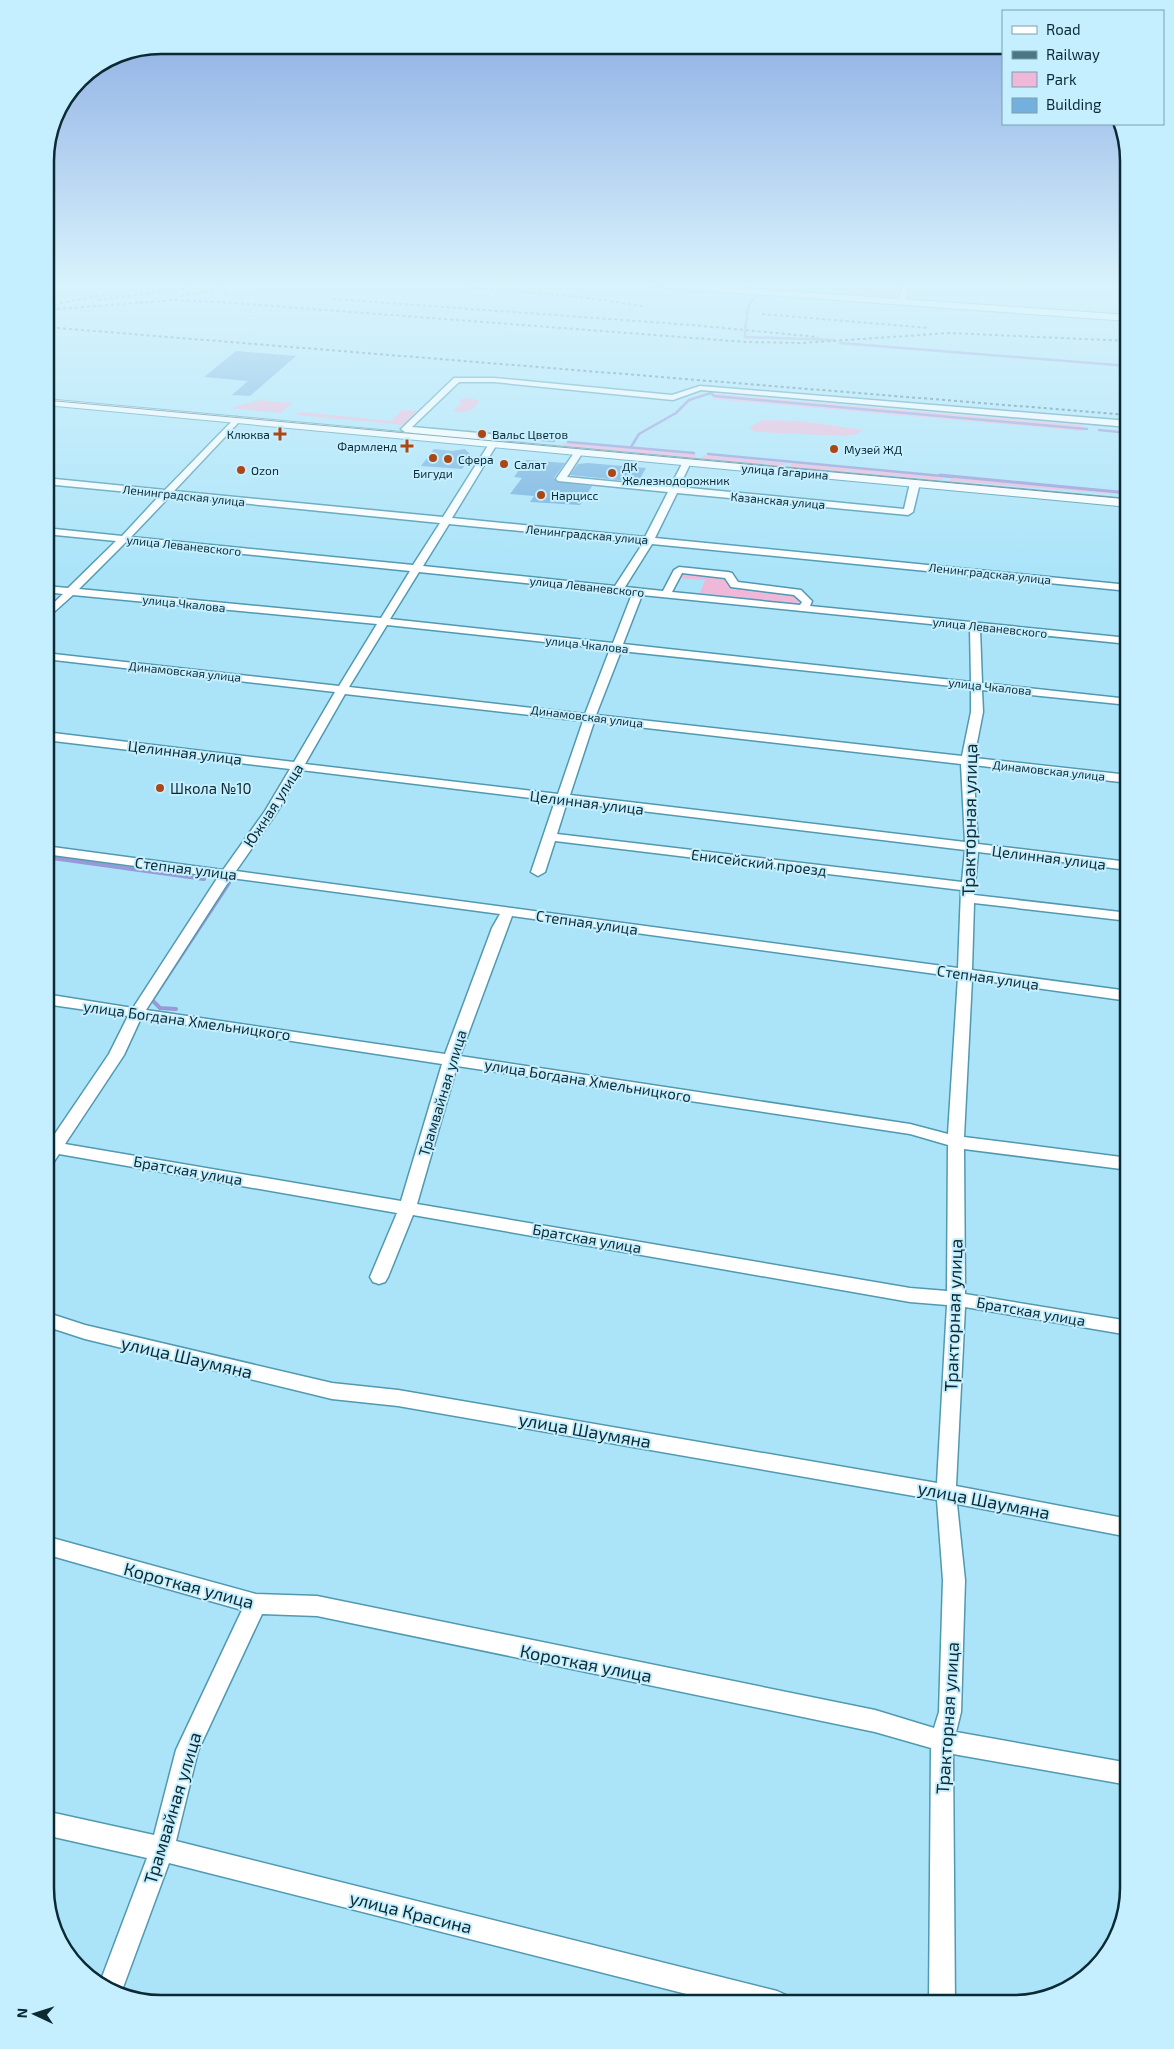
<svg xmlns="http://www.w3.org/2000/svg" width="1174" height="2049" viewBox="0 0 1174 2049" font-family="'Exo 2',sans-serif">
  <rect width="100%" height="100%" fill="#abe4f9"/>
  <g fill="#efb8d8">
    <path d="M716,394L1083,425L1082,431L713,399Z"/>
    <path d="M466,398L479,400C475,412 464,413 453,411L461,404L459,400Z"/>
    <path d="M261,400L293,403L280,413L230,408Z"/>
    <path d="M402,410L417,411L404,425L296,415L301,412L391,421Z"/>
    <path d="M764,420L800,421L863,430L857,434L845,436L756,432L750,429L753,425Z"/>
    <path d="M564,443L696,454L695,458L562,446Z"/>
    <path d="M704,455L785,463L784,466L702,459Z"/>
    <path d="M791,463L943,477L942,480L790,467Z"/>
    <path d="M951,477L1129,493V495L950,481Z"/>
    <path d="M680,572L726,577L741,589L794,593L799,598L798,604L700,593L705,580L677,578Z"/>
  </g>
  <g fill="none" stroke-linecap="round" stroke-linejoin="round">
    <g stroke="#9899d8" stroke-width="2.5">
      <path d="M747,315L749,305L757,294"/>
      <path d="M745,328L747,318"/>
      <path d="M745,331V337L834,340"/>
      <path d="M840,343L1129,366"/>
      <path d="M713,391L711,393L714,396L1087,429"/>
      <path d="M1099,430L1129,433"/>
      <path d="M507,437L554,441"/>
      <path d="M568,442L694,453"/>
      <path d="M631,447L639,434L676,413L689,400L711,393"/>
      <path d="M708,454L953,477"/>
    </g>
    <path stroke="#9899d8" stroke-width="3" d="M940,475L1129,493"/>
    <g stroke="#9899d8" stroke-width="4">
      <path d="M45,857L204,879"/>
      <path d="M176,1009L160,1008L152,1000L229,883"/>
    </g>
  </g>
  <g fill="#74b0de">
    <path d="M236,351L296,356L250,396L232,395L248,381L204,377Z"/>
    <path d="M434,449L452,451L465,449L472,456L462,469L421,466Z"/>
    <path d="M526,460L565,463L554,478L557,482L592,486L580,505L530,502L534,496L510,494L522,478L514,477Z"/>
    <path d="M588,463L646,468L638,482L570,475L578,464Z"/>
  </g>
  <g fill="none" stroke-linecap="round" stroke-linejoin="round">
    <defs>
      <g id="minor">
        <path d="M903,283H909L906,301L902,303L898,301Z"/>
        <path d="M454,378H494L672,395L700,386L1129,421V427L701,390L673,400L494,382H459L412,427L490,434L508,444L504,447L497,444L452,518L645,537L668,492L558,481L556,479L576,450L579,449L583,452L567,477L670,487L683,462L687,459L691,462L679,487L904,509L910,483L915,480L920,483L913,512L908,515L677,493L655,538L1129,585V591L652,544L625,587L663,591L674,570L679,567L728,572L732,573L738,582L801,590L812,601L810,606L1129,638V644L980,629L982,683L1129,699V705L982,690L983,712L974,758L1129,775V783L973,765L978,844L1129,862V870L978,852L974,895L1129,913V921L974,903L972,970L1129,991V1001L972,979L964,1137L1129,1158V1170L964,1149L965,1294L1129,1321V1335L965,1307L956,1486L1129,1519V1537L957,1504L965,1580L961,1712L956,1732L1129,1763V1785L953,1754L955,2004H929L931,1748L875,1732L317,1616L262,1614L198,1751L176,1841L777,1991L786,1995L790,2004H726L169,1863L121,1993L99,1985L147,1858L45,1835V1811L154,1835L176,1750L242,1610L45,1554V1536L256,1594L317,1596L875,1710L934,1728L939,1712L943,1580L937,1500L398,1406L332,1399L85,1339L45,1326V1312L85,1325L332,1383L398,1390L937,1483L947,1305L910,1302L413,1215L388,1277L385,1282L379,1284L373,1282L370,1277L397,1213L59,1154L51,1166L45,1168V1140L50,1141L109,1054L128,1016L45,1004V994L133,1008L218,877L45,854V846L223,870L265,811L290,769L45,740V732L294,762L335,692L45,659V653L339,686L377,624L73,595L45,620V611L63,594L45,592V586L68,588L116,541L45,534V528L122,536L160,495L45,484V478L165,490L236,417L239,418V422L174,491L443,517L489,444L492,442L405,432L401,429ZM170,496L440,523L413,565L131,537ZM449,524L643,543L615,586L423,566ZM126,542L410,571L381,618L79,589ZM419,572L632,594L613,643L390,619ZM682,573L725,578L731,587L794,595L802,602L800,605L672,592ZM642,595L970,628L971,682L623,644ZM387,625L610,649L585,714L349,687ZM621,651L971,688V712L962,756L596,715ZM345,694L583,721L558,794L305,764ZM594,722L961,764L965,842L570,795ZM301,770L555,801L531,872L538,876L545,872L555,841L961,890L958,968L236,871L277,812ZM567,802L965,850L962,882L557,834ZM231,878L500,914L492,928L445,1054L146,1010ZM512,916L958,977L948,1134L910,1124L460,1056ZM141,1018L442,1064L401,1201L65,1144L124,1055ZM457,1066L910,1134L948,1145L947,1291L910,1288L417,1204Z"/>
      </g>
      <g id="major">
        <path d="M635,283H675L1129,315V321L640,286Z"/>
        <path d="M45,399L1129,499V507L45,405Z"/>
      </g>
    </defs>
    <use href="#minor" stroke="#5099b1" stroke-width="3"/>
    <use href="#major" stroke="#5099b1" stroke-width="2"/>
    <use href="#minor" fill="#fff" fill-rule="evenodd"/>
    <use href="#major" fill="#fff" fill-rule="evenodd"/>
    <path stroke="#4c7684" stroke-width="1" d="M45,400L1129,499"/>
    <g stroke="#4c7684" stroke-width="2" stroke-dasharray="3 3" stroke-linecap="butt">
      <path d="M419,283L581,297L643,306"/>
      <path d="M244,285L262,283"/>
      <path d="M146,286L165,283"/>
      <path d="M181,296L250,283"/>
      <path d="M333,299L692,325L818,337"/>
      <path d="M98,300L189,288"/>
      <path d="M60,303L104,295"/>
      <path d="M139,303L176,300L234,303L746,342L803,343L949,333L1129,341"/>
      <path d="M45,310L146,302"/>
      <path d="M762,314L928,328"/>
      <path d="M45,327L1129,415"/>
    </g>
  </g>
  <linearGradient id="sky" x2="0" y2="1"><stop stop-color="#88a9e2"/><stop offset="0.5" stop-color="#d9f3fc"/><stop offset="1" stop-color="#d9f3fc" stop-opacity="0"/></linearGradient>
  <rect width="1174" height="570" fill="url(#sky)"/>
  <g fill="#ab4715" stroke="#c5efff" stroke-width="2">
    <path d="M277.5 426.5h5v5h5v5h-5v5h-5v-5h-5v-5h5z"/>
    <circle cx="482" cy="434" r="5"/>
    <path d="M404.5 438.5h5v5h5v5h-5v5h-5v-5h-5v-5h5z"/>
    <circle cx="834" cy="449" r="5"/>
    <circle cx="433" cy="458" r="5"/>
    <circle cx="448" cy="459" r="5"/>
    <circle cx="504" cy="464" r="5"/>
    <circle cx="241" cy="470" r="5"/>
    <circle cx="612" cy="473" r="5"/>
    <circle cx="541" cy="495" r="5"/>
    <circle cx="160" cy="788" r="5"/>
  </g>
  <g text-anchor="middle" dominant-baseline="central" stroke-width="4" stroke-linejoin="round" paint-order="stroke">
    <g font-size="12" fill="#0b2a34" stroke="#c5efff" text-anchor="start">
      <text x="270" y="434" text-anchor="end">Клюква</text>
      <text x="492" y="434">Вальс Цветов</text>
      <text x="397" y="446" text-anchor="end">Фармленд</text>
      <text x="844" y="449">Музей ЖД</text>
      <text x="458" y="459">Сфера</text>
      <text x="514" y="464">Салат</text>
      <text x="622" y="466">ДК<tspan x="622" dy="14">Железнодорожник</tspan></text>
      <text x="251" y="470">Ozon</text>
      <text x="433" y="473" text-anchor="middle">Бигуди</text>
      <text x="551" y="495">Нарцисс</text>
    </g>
    <g font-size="12" fill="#0b2a34" stroke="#c5efff">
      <text transform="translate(785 471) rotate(5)">улица Гагарина</text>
      <text transform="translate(184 495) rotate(6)">Ленинградская улица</text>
      <text transform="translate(778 500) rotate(5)">Казанская улица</text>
      <text transform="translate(587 534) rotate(5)">Ленинградская улица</text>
      <text transform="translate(184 545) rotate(6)">улица Леваневского</text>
      <text transform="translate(990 573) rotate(6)">Ленинградская улица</text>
      <text transform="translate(587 586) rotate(6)">улица Леваневского</text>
      <text transform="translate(184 603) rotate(6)">улица Чкалова</text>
      <text transform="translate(990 627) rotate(6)">улица Леваневского</text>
      <text transform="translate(587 644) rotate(6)">улица Чкалова</text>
      <text transform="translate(185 671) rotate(6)">Динамовская улица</text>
      <text transform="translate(990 686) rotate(6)">улица Чкалова</text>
      <text transform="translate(587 716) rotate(7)">Динамовская улица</text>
      <text transform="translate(1049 770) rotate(6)">Динамовская улица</text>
    </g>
    <g font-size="15" fill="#0b2a34" stroke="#c5efff">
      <text transform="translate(185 752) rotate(7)">Целинная улица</text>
      <text transform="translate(587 802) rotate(7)">Целинная улица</text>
      <text transform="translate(273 805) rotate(-57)">Южная улица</text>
      <text transform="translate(1049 857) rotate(7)">Целинная улица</text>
      <text transform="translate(759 862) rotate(7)">Енисейский проезд</text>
      <text transform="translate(186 868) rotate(7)">Степная улица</text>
      <text transform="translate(587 922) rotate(8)">Степная улица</text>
      <text transform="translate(988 977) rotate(8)">Степная улица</text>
      <text transform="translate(187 1020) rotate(8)">улица Богдана Хмельницкого</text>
      <text transform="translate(588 1080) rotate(9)">улица Богдана Хмельницкого</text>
      <text transform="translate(442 1093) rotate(-73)">Трамвайная улица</text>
      <text transform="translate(188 1170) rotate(10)">Братская улица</text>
      <text transform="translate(587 1238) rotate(10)">Братская улица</text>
      <text transform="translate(1031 1311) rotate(10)">Братская улица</text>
    </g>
    <g font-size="15" fill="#0b2a34" stroke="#c5efff" text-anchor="start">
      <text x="170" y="788">Школа №10</text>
    </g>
    <g font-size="18" fill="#0b2a34" stroke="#c5efff">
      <text transform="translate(969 820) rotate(-89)">Тракторная улица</text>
      <text transform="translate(953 1315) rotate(-88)">Тракторная улица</text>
      <text transform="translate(187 1357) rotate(13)">улица Шаумяна</text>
      <text transform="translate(585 1430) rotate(10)">улица Шаумяна</text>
      <text transform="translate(984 1500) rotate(11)">улица Шаумяна</text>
      <text transform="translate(189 1585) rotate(15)">Короткая улица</text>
      <text transform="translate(586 1663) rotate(11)">Короткая улица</text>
      <text transform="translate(947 1718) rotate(-86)">Тракторная улица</text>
      <text transform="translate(172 1808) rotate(-73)">Трамвайная улица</text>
      <text transform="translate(411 1912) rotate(14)">улица Красина</text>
    </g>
  </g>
  <path d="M0 0H1174V2049H0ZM161 54H1013A107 107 0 0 1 1120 161V1888A107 107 0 0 1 1013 1995H161A107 107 0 0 1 54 1888V161A107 107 0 0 1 161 54Z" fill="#c5efff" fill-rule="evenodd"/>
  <path fill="none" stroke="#0b2a34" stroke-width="2.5" d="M161 54H1013A107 107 0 0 1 1120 161V1888A107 107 0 0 1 1013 1995H161A107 107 0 0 1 54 1888V161A107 107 0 0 1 161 54Z"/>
  <rect x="1002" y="10" width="162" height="115" fill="#c5efff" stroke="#7ba0ae"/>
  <rect x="1012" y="26" width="25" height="8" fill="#ffffff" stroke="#7ba0ae"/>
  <text x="1046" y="35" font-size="15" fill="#0b2a34">Road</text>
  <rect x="1012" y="51" width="25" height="8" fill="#4c7684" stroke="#7ba0ae"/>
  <text x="1046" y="60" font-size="15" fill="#0b2a34">Railway</text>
  <rect x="1012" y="72" width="25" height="15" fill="#efb8d8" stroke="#7ba0ae"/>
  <text x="1046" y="85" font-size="15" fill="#0b2a34">Park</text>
  <rect x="1012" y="98" width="25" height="15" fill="#74b0de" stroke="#7ba0ae"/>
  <text x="1046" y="110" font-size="15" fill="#0b2a34">Building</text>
  <g transform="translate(35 2014) rotate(274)" stroke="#c5efff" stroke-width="4" paint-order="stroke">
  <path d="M0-4L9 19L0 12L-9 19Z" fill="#0b2a34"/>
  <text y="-8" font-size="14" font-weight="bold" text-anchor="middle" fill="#0b2a34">N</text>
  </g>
</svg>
